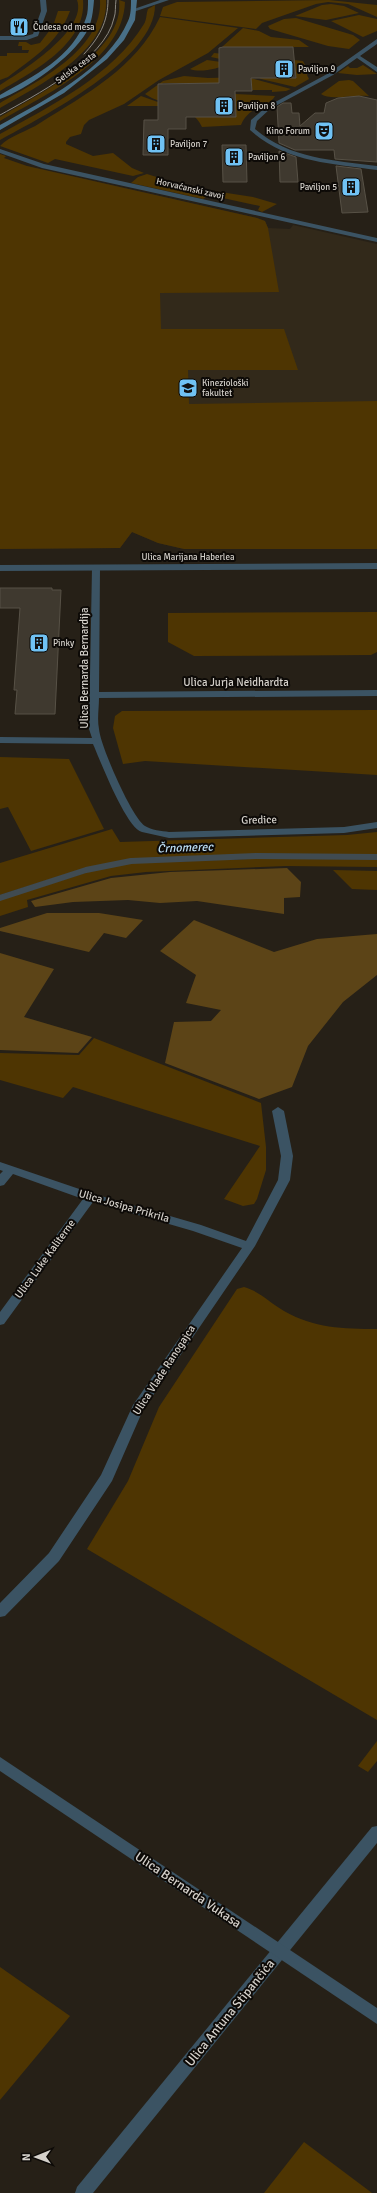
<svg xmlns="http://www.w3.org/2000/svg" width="377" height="2193" viewBox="0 0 377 2193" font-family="Signika,sans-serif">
  <rect width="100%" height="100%" fill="#262017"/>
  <path fill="#32291a" d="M22,165L257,218L265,221L268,228L290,229L293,225L377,244V549H184L158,543L132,532L120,548L0,549Z"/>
  <g fill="#4e3502">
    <path d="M77,0H83C87,44 32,72 0,91V85C21,72 88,30 77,0Z"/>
    <path d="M100,0H106C109,52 38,86 0,108V103C36,82 103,50 100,0Z"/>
    <path d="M119,0L125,2C123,61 44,95 0,121V117C37,95 126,52 119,0Z"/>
    <path d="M329,0L377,5V17L348,4L328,2L316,4L262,23L256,29L160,16L163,7L177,2Z"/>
    <path d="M331,4L344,6L359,13L326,20L295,16L322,5Z"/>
    <path d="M155,5C156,59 42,117 0,140V134C51,106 113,75 144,24C147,19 146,14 148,9Z"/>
    <path d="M58,11H70C58,43 34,57 8,77L0,80V56H7V53H28L29,50H22V46H18L19,42H26L31,45L40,43L53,26L44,25L46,23H54Z"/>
    <path d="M359,15L377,19V31L363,37L331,21Z"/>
    <path d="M160,17L238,28L208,53L159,80L124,104L89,120L84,125L81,134L70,137L66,142V144L93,156L113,153L132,168L144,173L133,176L55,159L48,163L0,146C9,136 28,131 40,123C86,94 136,68 160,17Z"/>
    <path d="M296,18L353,35L360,40L349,49L328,46L270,29L268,26L284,19Z"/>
    <path d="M243,28L259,31L271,37L299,40L309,47H222Z"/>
    <path d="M214,53L271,58L273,78H296L294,60L303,61L308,71L307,75L309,79L295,87L261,79L251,74L239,63L211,57Z"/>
    <path d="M207,60L228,63C220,69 199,73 190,69Z"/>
    <path d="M363,65L377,74L357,75L338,73L348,66L350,68H357Z"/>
    <path d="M184,76L208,78L247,77L291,89L286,91L272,92V90H252V83H162L212,117H236L235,94L275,96C270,107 249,105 241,125L202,127C191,103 164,107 145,94L163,81Z"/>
    <path d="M349,80L353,81L369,96C355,94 330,101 321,94L339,81Z"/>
    <path d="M141,96L169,106H127Z"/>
    <path d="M0,154L6,156L4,158L27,166L257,218L265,221L268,228L279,292L160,293L161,329H284L298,370H188L189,404L377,401V549H184L158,543L132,532L120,548L0,549Z"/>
    <path d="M147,174L188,187L253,197L277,204L262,212L258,210L260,206L209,195L203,199L131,183L138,177Z"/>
    <path d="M377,612V652L371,655L194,656L168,642V613Z"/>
    <path d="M377,710V775L145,761L123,764L113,728L115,716L122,711Z"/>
    <path d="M0,757L69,759L104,829L31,851L8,807L0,809Z"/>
    <path d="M112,829L120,842L347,835L377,832V855L260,854L131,859L85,868L0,895V863Z"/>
    <path d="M311,857L377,859V867L286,866L146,872L111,876L27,900L28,907L0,916V900L88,872L132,863Z"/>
    <path d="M333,870L377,871V890L352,889Z"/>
    <path d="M94,1038L261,1103L266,1147V1170L257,1199L254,1204L243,1206L224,1199L260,1146L73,1087L63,1098L0,1080V1053L79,1055Z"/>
    <path d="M244,1287C259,1291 270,1303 284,1311C314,1328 343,1329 377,1329V1720L87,1549L128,1481L159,1407L237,1289Z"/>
    <path d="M377,1741V1761L368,1772L358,1766Z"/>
    <path d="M0,1967L70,2016L0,2100Z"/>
    <path d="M304,2142L372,2193H264Z"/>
  </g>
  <g fill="#5c4417">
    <path d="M287,868L301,882L300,897L284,898V914L197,901L160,903L128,900L73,902L35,907L31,901L111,878L170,872Z"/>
    <path d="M47,913H99L143,920L126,938L104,933L89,952L0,931V928Z"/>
    <path d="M194,920L274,952L317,939L377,934V975L343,1002L308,1046L292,1087L259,1099L165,1063L174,1022L211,1021L221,1010L186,1003L196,975L160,951Z"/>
    <path d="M0,953L54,969L24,1017L92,1037L78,1053L0,1050Z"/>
  </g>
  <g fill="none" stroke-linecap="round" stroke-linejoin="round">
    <path stroke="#404b51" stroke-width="6" d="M0,898L86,870L131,861L256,856L377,857"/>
  </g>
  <g fill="#3f392f" stroke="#575146">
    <path d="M223,47H293L296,78H251L252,91H235L236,117H186V129H168V155H143L144,120H158V84L219,83V48Z"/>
    <path d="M359,96L377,100V162L335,159L334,150H295L279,143L277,107L283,103H291L292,113H299L300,126L315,113H324L326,103L338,98Z"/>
    <path d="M222,145H246L247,182H223Z"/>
    <path d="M279,151L296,157L298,182H280Z"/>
    <path d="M336,166L361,169L368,212L342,213Z"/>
    <path d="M0,588H52V590H61L55,714H15L17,690H14L20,608H0Z"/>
  </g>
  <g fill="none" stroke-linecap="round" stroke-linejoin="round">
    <g fill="#3b5363" fill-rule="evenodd">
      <path d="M40,0H46L47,11L38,36L27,40H0V36H26L33,34L41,11Z"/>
      <path d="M377,39V44L360,56L377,67V72L357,58L333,75L270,109L257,121L255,129C290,159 333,160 377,166V170C331,163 287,163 250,130L251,120L266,107L329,73Z"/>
      <path d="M0,149L44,164L377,238V242L42,168L0,153Z"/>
      <path d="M96,565L100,568L99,692L377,690V696L99,698C99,708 97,719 99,729C100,745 132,818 145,826C151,830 162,831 169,832L344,827L377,822V828L344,833L169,838L142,832C126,828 100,760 93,744L0,743V737L92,738L89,729L92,568Z"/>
      <path d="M278,1107L284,1111L293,1156L290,1180L255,1246L143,1410L112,1481L59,1561L5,1616L0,1617V1603L49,1553L101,1475L133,1405L242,1248L193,1231L93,1202L4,1324L0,1325V1312L83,1199L13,1174L4,1185L0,1186V1174L3,1171L0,1170V1162L94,1194L201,1225L246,1241L278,1180L281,1156L272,1111Z"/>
      <path d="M377,1826V1843L93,2193H75L77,2187L372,1827Z"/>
    </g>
    <g fill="#3b5363" fill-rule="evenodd">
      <path d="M160,0H169L136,11L131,10Z"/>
      <path d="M377,563V569L0,571V565Z"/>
      <path d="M0,1757L377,2008V2024L0,1771Z"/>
    </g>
    <g fill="#486f87" fill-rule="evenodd">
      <path d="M88,0H94C93,12 92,23 86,33C72,57 26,90 0,99V95C32,77 74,57 86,18C88,13 88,6 88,0Z"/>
      <path d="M131,0H137L135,20L124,40L107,59L64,93L0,130V125C43,101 108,69 128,21C131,15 131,7 131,0Z"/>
    </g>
    <g stroke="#8d8981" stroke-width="1">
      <path d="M84,54C99,38 108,22 108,0"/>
      <path d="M0,115C34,96 105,60 114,18C116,13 115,6 116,0"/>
    </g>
  </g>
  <defs>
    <symbol id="restaurant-square" viewBox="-11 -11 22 22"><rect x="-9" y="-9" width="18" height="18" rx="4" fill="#70c2f4" stroke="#0d0a07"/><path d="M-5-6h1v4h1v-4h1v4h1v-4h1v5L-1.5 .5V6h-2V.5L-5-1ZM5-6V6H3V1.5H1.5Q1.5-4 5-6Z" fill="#111"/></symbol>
    <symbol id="building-square" viewBox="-11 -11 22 22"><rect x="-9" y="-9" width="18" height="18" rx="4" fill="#70c2f4" stroke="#0d0a07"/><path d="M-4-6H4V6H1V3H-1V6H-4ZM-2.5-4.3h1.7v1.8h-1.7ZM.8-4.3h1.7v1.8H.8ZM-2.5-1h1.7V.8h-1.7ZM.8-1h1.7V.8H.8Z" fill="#111"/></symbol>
    <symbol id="theatre-square" viewBox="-11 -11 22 22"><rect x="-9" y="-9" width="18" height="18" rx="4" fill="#70c2f4" stroke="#0d0a07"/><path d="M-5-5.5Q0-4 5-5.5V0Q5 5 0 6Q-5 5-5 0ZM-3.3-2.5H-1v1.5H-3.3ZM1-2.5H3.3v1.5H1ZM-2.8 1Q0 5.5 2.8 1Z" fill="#111"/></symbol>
    <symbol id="university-square" viewBox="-11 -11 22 22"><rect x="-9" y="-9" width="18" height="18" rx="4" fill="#70c2f4" stroke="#0d0a07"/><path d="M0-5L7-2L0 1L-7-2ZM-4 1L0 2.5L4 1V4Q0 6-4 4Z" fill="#111"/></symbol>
  </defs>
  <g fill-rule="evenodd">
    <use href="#restaurant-square" x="8" y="16" width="22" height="22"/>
    <use href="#building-square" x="273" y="58" width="22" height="22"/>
    <use href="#building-square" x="213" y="95" width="22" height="22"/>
    <use href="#theatre-square" x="313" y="120" width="22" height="22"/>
    <use href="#building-square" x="145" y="133" width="22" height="22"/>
    <use href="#building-square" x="223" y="146" width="22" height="22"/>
    <use href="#building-square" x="340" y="176" width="22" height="22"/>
    <use href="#university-square" x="177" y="377" width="22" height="22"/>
    <use href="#building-square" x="28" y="632" width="22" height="22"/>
  </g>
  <g text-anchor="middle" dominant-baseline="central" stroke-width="4" stroke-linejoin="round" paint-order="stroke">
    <g font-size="9" fill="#d4d0ca" stroke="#0d0a07" text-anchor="start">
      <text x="33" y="27">Čudesa od mesa</text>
      <text x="298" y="69">Paviljon 9</text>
      <text x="238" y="106">Paviljon 8</text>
      <text x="310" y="131" text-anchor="end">Kino Forum</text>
      <text x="170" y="144">Paviljon 7</text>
      <text x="248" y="157">Paviljon 6</text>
      <text x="337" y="187" text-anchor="end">Paviljon 5</text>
      <text x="202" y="383">Kineziološki<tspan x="202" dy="10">fakultet</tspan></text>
      <text x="53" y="643">Pinky</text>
    </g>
    <g font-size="9" fill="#d4d0ca" stroke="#0d0a07">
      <text transform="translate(76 68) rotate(-36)">Selska cesta</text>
      <text transform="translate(190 189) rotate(13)">Horvaćanski zavoj</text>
      <text x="188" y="557">Ulica Marijana Haberlea</text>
    </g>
    <g font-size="11" fill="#d4d0ca" stroke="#0d0a07">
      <text transform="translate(84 668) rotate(-90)">Ulica Bernarda Bernardija</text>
      <text x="236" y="682">Ulica Jurja Neidhardta</text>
      <text transform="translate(259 820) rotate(-1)">Gredice</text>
      <text transform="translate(124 1206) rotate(16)">Ulica Josipa Prikrila</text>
      <text transform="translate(45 1259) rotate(-54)">Ulica Luke Kaliterne</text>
      <text transform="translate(164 1370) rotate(-57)">Ulica Vlade Ranogajca</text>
    </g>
    <g font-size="12" font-style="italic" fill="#bddef4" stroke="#0d0a07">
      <text transform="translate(185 848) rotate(-2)">Črnomerec</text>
    </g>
    <g font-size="13" fill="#d4d0ca" stroke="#0d0a07">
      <text transform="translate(188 1890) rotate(34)">Ulica Bernarda Vukasa</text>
      <text transform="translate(230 2013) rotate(-51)">Ulica Antuna Stipančića</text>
    </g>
  </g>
  <g transform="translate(36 2157) rotate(269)" stroke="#0d0a07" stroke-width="3" paint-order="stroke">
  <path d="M0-3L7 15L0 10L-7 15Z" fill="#d4d0ca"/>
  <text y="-6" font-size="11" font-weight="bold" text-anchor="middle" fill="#d4d0ca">N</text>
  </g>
</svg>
